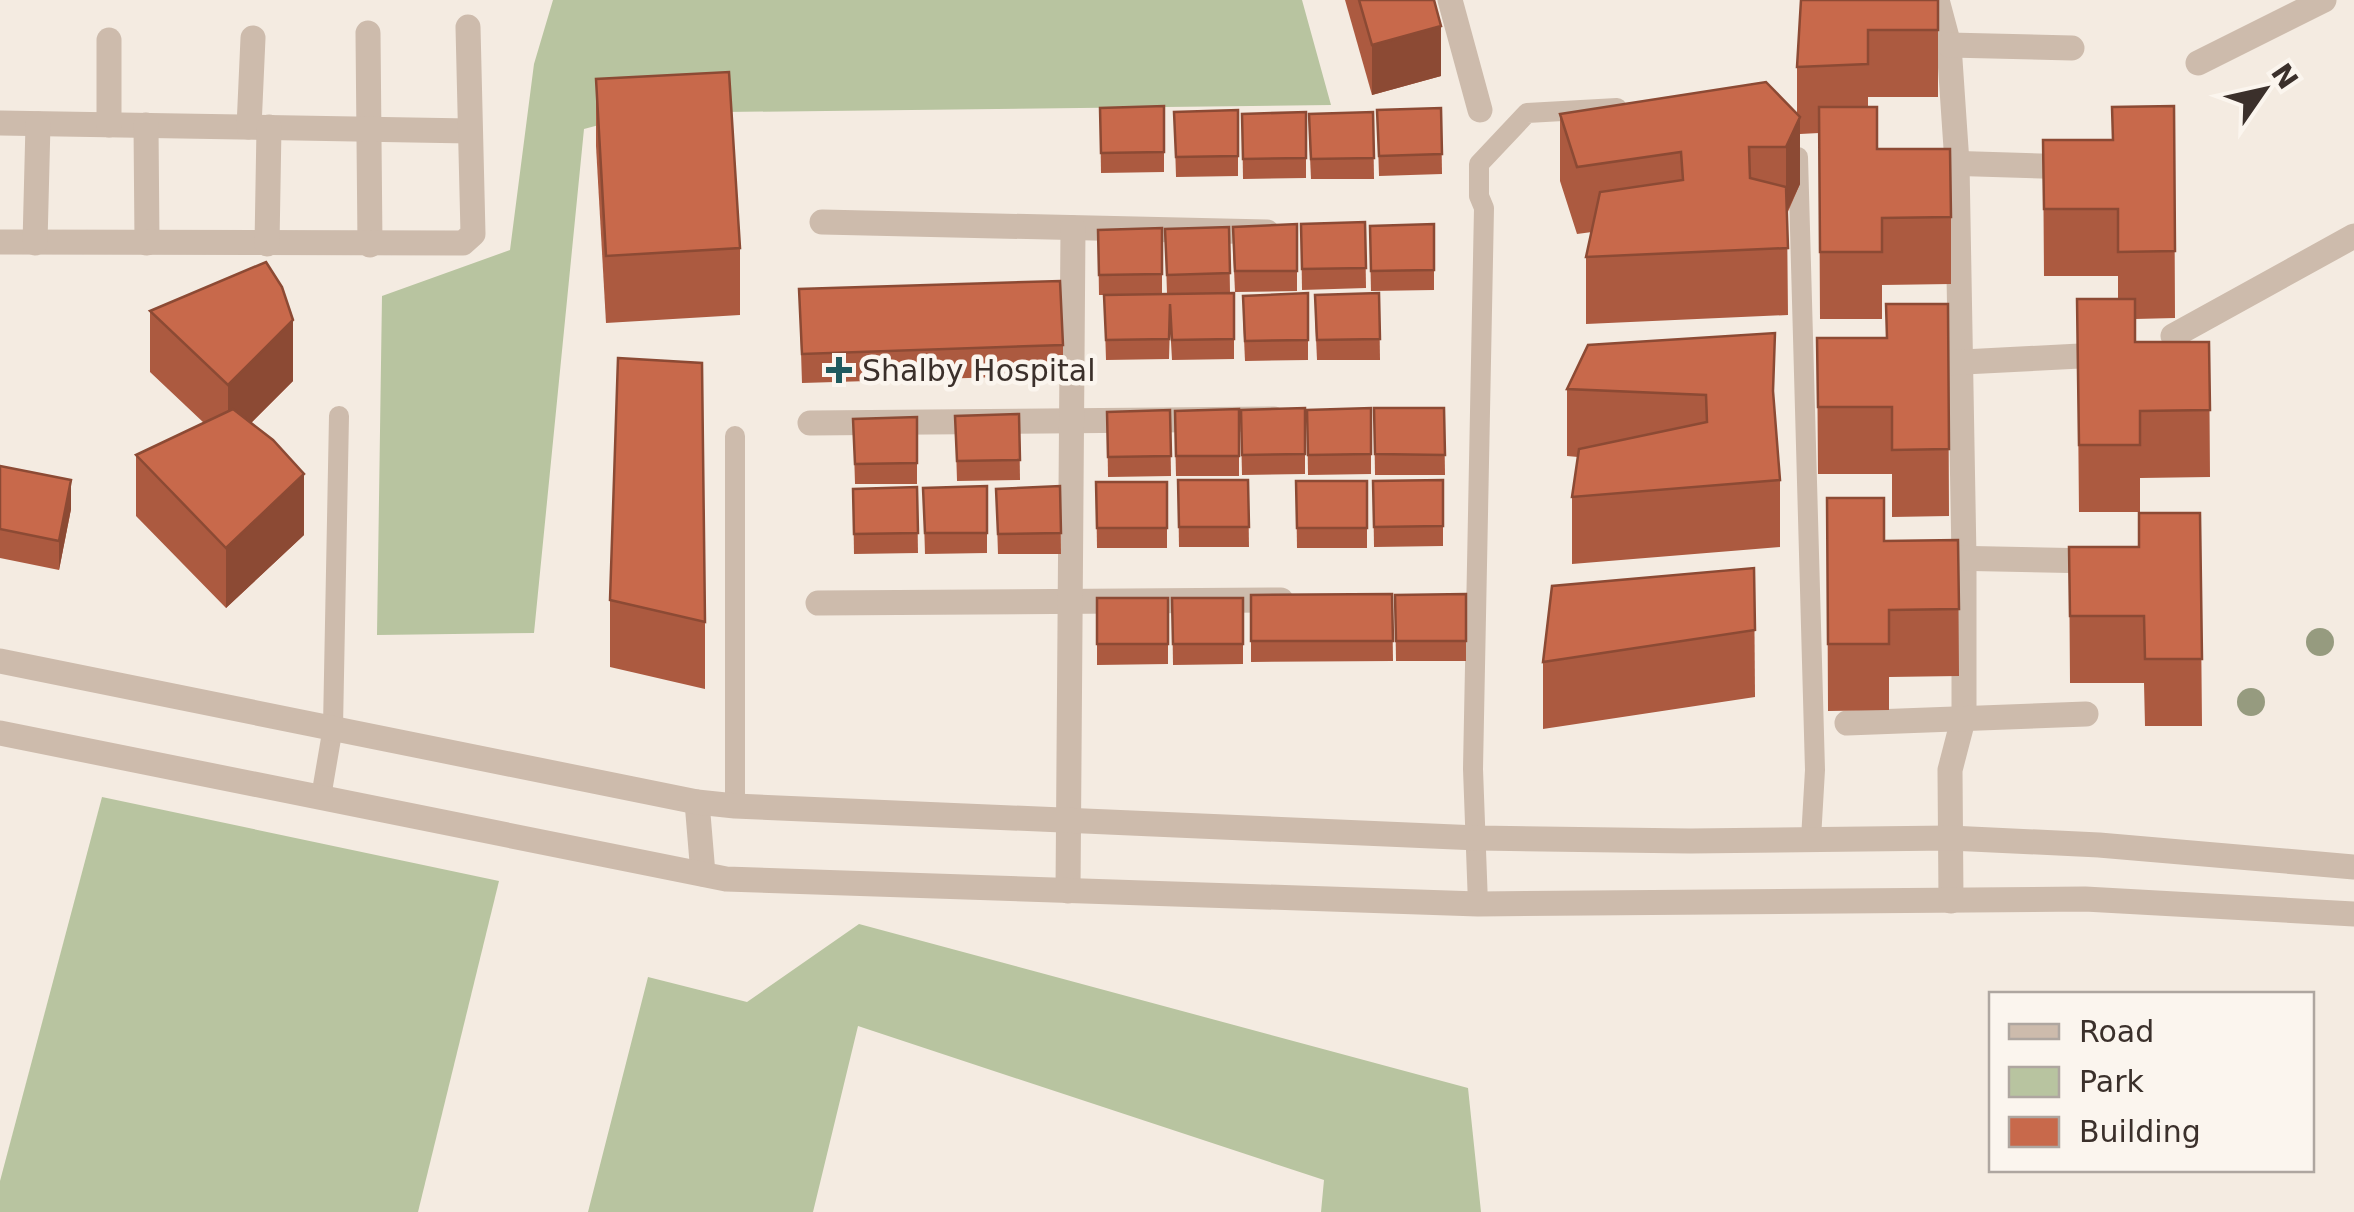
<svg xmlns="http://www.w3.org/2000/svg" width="2354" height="1212" viewBox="0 0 2354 1212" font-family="'DejaVu Sans',sans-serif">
  <rect width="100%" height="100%" fill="#f4ebe1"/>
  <g fill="#b8c4a0">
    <path d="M553,0H1302L1331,105L644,113L584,129L534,633L377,635L382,296L510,250L534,64Z"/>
    <path d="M102,797L499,881L418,1212H0V1181Z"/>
    <path d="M859,924L1468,1088L1481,1212H1321L1324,1180L858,1026L813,1212H588L648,977L747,1002Z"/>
  </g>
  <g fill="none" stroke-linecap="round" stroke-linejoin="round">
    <g stroke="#cdbbac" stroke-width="20">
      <path d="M1798,157L1815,770L1811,839"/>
      <path d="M735,436V806"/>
      <path d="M321,797L333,727L339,416"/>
      <path d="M1478,904L1473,769L1484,208L1479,196V164L1527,113L1617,108"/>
    </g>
    <g stroke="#cdbbac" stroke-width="25">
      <path d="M1450,0L1480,110"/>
      <path d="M1937,0L1949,45L1957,163L1964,558V716L1950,770L1951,901"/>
      <path d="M368,33L370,245"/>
      <path d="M1949,45L2072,48"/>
      <path d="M2198,63L2324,0"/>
      <path d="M0,123L470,131"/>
      <path d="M109,125V40"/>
      <path d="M146,125L147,243"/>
      <path d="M249,127L253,38"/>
      <path d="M1944,163L2074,167"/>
      <path d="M822,222L1267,232"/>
      <path d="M0,242L463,243L473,234L468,27"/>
      <path d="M35,243L38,124"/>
      <path d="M267,244L269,127"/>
      <path d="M2173,336L2354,236"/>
      <path d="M1944,363L2080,356"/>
      <path d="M810,423L1274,419"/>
      <path d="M1947,558L2095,561"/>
      <path d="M818,603L1281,600"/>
      <path d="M1847,723L2086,714"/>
      <path d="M697,802L703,874"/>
      <path d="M1068,891L1073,228"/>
    </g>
    <g stroke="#cdbbac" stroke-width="25">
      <path d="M0,661L697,802L735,806L1478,838L1690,841L1950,838L2099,845L2354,867"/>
      <path d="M0,733L726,879L1478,904L2085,899L2354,914"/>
    </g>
  </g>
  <g fill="#969b7f">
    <circle cx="2320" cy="642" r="14"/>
    <circle cx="2251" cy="702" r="14"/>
  </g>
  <g fill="#ac5a40">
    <path d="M1345,0H1434L1441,76L1372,95Z"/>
    <path d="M1801,0H1938V97H1868V107L1877,149L1951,217V284L1882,285V319H1820L1819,133L1800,134V184L1787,214L1788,315L1586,324V257L1592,232L1577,234L1560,181V114H1797V67Z"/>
    <path d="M596,79L740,248V315L606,323L596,146Z"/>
    <path d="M1164,106V172L1101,173L1100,108Z"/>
    <path d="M2174,106L2175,318L2135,319V342H2209L2210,477L2140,478V512H2079L2077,299H2118V276H2044L2043,140H2112Z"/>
    <path d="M1441,108L1442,174L1379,176L1377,110Z"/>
    <path d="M1238,110V176L1176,177L1174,112Z"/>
    <path d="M1306,112V178L1243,179L1242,114Z"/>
    <path d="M1373,112L1374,179H1311L1309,134Z"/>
    <path d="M1365,222L1366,288L1302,290L1301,224Z"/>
    <path d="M1297,224V291L1235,292L1233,247Z"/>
    <path d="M1434,224V290L1371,291L1370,246Z"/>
    <path d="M1229,227L1230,293H1234V359L1172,360L1170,324L1169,359L1106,360L1104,295H1099L1098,230L1162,228V294H1167L1165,229Z"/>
    <path d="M799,289L1063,345V375L802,383Z"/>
    <path d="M1308,293V360L1245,361L1243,316Z"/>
    <path d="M1379,293L1380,360H1317L1315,315Z"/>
    <path d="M1948,304L1949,516L1892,517V474H1818L1817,338H1886Z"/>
    <path d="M150,311L293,381L251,423L304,535L226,608L136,516V455L204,423L150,372Z"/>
    <path d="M1588,345L1774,409L1780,480V547L1572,564V497L1578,457L1567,456V389Z"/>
    <path d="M1305,408V474L1242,475L1241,430Z"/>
    <path d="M1371,408V474L1308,475L1307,410Z"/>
    <path d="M1374,408H1444L1445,475H1375Z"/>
    <path d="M1239,409V476H1176L1175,432Z"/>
    <path d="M1170,410L1171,476L1108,477L1107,412Z"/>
    <path d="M1019,414L1020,480L957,481L955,416Z"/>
    <path d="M917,417V484H855L853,419Z"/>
    <path d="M0,466L71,509L59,570L0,558Z"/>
    <path d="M1178,480H1248L1249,547H1179Z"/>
    <path d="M1443,480V546L1374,547L1373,481Z"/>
    <path d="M1296,481H1367V548H1297Z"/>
    <path d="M1096,482H1167V548H1097Z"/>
    <path d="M987,486V553L925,554L923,488Z"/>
    <path d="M1060,486L1061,554H998L996,489Z"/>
    <path d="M917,487L918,553L854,554L853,489Z"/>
    <path d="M1827,498L1884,541L1958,540L1959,676L1889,677V710L1828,711Z"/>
    <path d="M2200,513L2202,726H2145L2144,683H2070L2069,547H2139Z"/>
    <path d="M1754,568L1755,697L1543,729V662Z"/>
    <path d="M1392,594L1393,661L1251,662V595Z"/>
    <path d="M1466,594V661H1396L1395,595Z"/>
    <path d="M1097,598H1168V664L1097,665Z"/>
    <path d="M1172,598H1243V664L1173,665Z"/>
    <path d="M610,600L705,622V689L610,667Z"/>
  </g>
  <g fill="#8c4a34">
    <path d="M1441,26V76L1372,95V45Z"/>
    <path d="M1800,117V184L1786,214V147Z"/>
    <path d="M293,320V381L228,446V385Z"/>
    <path d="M304,474V535L226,608V548Z"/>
    <path d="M71,480V509L59,570V541Z"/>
  </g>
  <g fill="#c8694b" stroke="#8c4a34" stroke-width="2.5">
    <path d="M1359,0H1434L1441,26L1372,45Z"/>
    <path d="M1801,0H1938V30H1868V64L1797,67Z"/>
    <path d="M729,72L740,248L606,256L596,79Z"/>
    <path d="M1766,82L1800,117L1786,147H1749L1750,178L1786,187L1788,248L1586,257L1600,192L1683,180L1681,152L1577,167L1560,114Z"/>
    <path d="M1164,106V152L1101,153L1100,108Z"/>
    <path d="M2174,106L2175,251L2118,252V209H2044L2043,140H2113L2112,107Z"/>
    <path d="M1819,107H1877V149H1950L1951,217L1882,218V252H1820Z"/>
    <path d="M1441,108L1442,154L1379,156L1377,110Z"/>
    <path d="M1238,110V156L1176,157L1174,112Z"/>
    <path d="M1306,112V158L1243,159L1242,114Z"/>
    <path d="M1373,112L1374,158L1311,159L1309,114Z"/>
    <path d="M1365,222L1366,268L1302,269L1301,224Z"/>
    <path d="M1297,224V271H1235L1233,227Z"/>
    <path d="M1434,224V270L1371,271L1370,226Z"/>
    <path d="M1229,227L1230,273L1167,275L1165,229Z"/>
    <path d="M1162,228V274L1099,275L1098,230Z"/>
    <path d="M266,262L282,287L293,320L228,385L150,311Z"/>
    <path d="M1060,281L1063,345L802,354L799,289Z"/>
    <path d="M1234,293V339L1172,340L1170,304L1169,339L1106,340L1104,295Z"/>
    <path d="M1308,293V340L1245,341L1243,296Z"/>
    <path d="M1379,293L1380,339L1317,340L1315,295Z"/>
    <path d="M2077,299H2135V342H2209L2210,410L2140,411V445H2079Z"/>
    <path d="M1886,304H1948L1949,449L1892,450V407H1818L1817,338H1887Z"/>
    <path d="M1775,333L1773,391L1780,480L1572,497L1579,449L1707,422L1706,395L1567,389L1588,345Z"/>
    <path d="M618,358L702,363L705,622L610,600Z"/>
    <path d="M1305,408V454L1242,455L1241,410Z"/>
    <path d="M1371,408V454L1308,455L1307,410Z"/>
    <path d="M1374,408H1444L1445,455L1375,454Z"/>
    <path d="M233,409L273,440L304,474L226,548L136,455Z"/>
    <path d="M1239,409V456H1176L1175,411Z"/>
    <path d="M1170,410L1171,456L1108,457L1107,412Z"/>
    <path d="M1019,414L1020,460L957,461L955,416Z"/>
    <path d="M917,417V463L855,464L853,419Z"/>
    <path d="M0,466L71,480L59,541L0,529Z"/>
    <path d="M1178,480H1248L1249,527H1179Z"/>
    <path d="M1443,480V526L1374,527L1373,481Z"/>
    <path d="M1296,481H1367V528H1297Z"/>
    <path d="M1096,482H1167V528H1097Z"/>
    <path d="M987,486V533H925L923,488Z"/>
    <path d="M1060,486L1061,533L998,534L996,489Z"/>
    <path d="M917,487L918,533L854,534L853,489Z"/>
    <path d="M1827,498H1884V541L1958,540L1959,609L1889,610V644H1828Z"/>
    <path d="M2139,513H2200L2202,659H2145L2144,616H2070L2069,547H2139Z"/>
    <path d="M1754,568L1755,630L1543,662L1552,586Z"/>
    <path d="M1392,594L1393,641H1251V595Z"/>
    <path d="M1466,594V641H1396L1395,595Z"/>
    <rect x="1097" y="598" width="71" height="46"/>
    <path d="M1172,598H1243V644H1173Z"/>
  </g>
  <path fill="#1f5a5e" stroke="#fbf5ee" stroke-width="4" d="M834 355h10v10h10v10h-10v10h-10v-10h-10v-10h10z"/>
  <g text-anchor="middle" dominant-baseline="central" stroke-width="9" stroke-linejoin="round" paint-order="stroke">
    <g font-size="30" fill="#3b302b" stroke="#fbf5ee" text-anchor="start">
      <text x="862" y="370">Shalby Hospital</text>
    </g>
  </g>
  <rect x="1989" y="992" width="325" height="180" fill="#fbf5ee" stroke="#aea6a0" stroke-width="2.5"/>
  <rect x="2009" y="1024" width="50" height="15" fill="#cdbbac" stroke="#aea6a0" stroke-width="2.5"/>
  <text x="2079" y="1042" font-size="30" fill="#3b302b">Road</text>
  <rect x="2009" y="1067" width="50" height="30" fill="#b8c4a0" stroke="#aea6a0" stroke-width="2.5"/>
  <text x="2079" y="1092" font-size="30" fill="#3b302b">Park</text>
  <rect x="2009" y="1117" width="50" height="30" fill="#c8694b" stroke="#aea6a0" stroke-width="2.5"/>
  <text x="2079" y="1142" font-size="30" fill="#3b302b">Building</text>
  <g transform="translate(2264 90) rotate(56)" stroke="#fbf5ee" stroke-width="8" paint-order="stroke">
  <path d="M0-8L18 38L0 25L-18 38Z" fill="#3b302b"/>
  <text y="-15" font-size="28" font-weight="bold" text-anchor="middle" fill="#3b302b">N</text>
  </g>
</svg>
